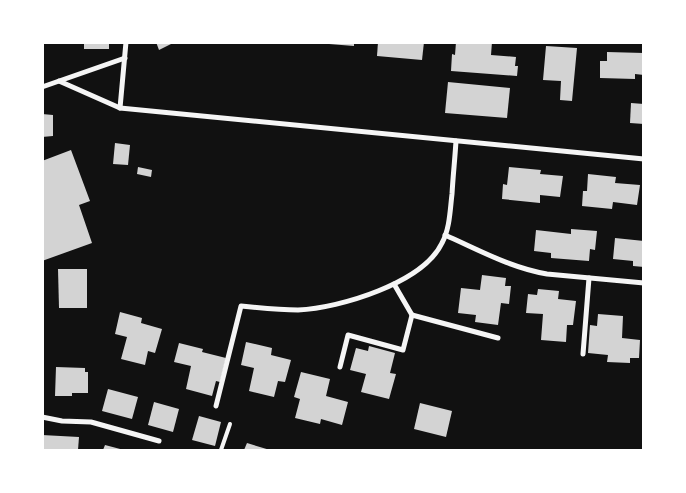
<svg xmlns="http://www.w3.org/2000/svg" width="686" height="493" viewBox="0 0 686 493" font-family="'Playfair Display',serif">
  <rect width="100%" height="100%" fill="#111"/>
  <g fill="#d3d3d3">
    <rect x="84" y="42" width="25" height="7"/>
    <path d="M156,42H175L159,50Z"/>
    <path d="M329,42H354V46L329,44Z"/>
    <path d="M378,42H424L422,60L377,56Z"/>
    <path d="M456,42H492L491,55L516,57L515,66H518L517,76L451,71L452,54L455,55Z"/>
    <path d="M546,46L577,48L572,101L560,100L561,81L543,80Z"/>
    <path d="M607,52L644,53V75L635,74V79L600,78V61H607Z"/>
    <path d="M448,82L510,88L507,118L445,113Z"/>
    <path d="M631,103L644,104V124L630,123Z"/>
    <path d="M42,114L53,115V136L42,137Z"/>
    <path d="M115,143L130,145L128,165L113,164Z"/>
    <path d="M71,150L90,201L79,205L92,243L42,261V161Z"/>
    <path d="M138,167L152,170L151,177L137,174Z"/>
    <path d="M509,167L541,170L540,174L563,176L560,197L540,195V203L502,199L503,184L507,185Z"/>
    <path d="M588,174L616,177L615,183L640,185L637,205L613,202L612,209L582,206L583,191H587Z"/>
    <path d="M571,229L597,231L595,250L590,249L589,261L551,258V253L534,251L536,230L571,234Z"/>
    <path d="M615,238L644,241V267L633,266V261L613,259Z"/>
    <path d="M58,269H87V308H59Z"/>
    <path d="M482,275L506,278L505,286H511L509,304L501,303L498,325L475,322L476,315L458,313L461,288L480,290Z"/>
    <path d="M538,289L559,291L558,299L576,301L573,325H567L566,342L541,340L543,314L526,313L528,294L537,295Z"/>
    <path d="M120,312L142,318L141,323L162,329L155,353L148,351L145,365L121,359L127,337L115,334Z"/>
    <path d="M598,314L623,316L622,338L640,340L639,358H630V363L607,362L608,355L588,353L590,325L597,326Z"/>
    <path d="M246,342L272,348L271,355L291,360L285,382L278,381L274,397L249,391L254,368L241,365Z"/>
    <path d="M179,343L203,349L202,352L226,358L220,382L216,381L212,396L186,389L191,366L174,362Z"/>
    <path d="M369,346L395,353L390,373L396,374L389,399L361,392L366,374L350,370L356,348L368,351Z"/>
    <path d="M56,367L85,368V372H88V393H72V396H55Z"/>
    <path d="M301,372L330,379L326,396L348,402L342,425L321,419L320,424L295,418L300,399L294,397Z"/>
    <path d="M108,389L138,397L132,419L102,411Z"/>
    <path d="M154,402L179,409L173,432L148,425Z"/>
    <path d="M420,403L452,411L446,437L414,429Z"/>
    <path d="M199,416L221,422L215,446L192,440Z"/>
    <path d="M42,435L79,437L78,450H42Z"/>
    <path d="M247,443L270,450H244Z"/>
    <path d="M105,445L124,450H103Z"/>
  </g>
  <g fill="none" stroke-linecap="round" stroke-linejoin="round">
    <path stroke="#f5f5f5" stroke-width="4" d="M221,450L230,424"/>
    <g stroke="#f5f5f5" stroke-width="5">
      <path d="M59,81L120,108L644,159"/>
      <path d="M42,87L125,58"/>
      <path d="M120,108L126,42"/>
      <path d="M445,235C479,250 511,268 547,274L644,283"/>
      <path d="M412,315L498,338"/>
      <path d="M583,354L589,278"/>
      <path d="M340,367L348,335L403,350L412,315L394,284"/>
      <path d="M216,406L241,306C260,308 279,310 298,310C340,308 423,283 442,243C450,228 450,210 452,194C453,176 455,158 456,141"/>
      <path d="M42,417L62,421L91,422L159,441"/>
    </g>
  </g>
  <rect width="686" height="493" fill="none" stroke="#ffffff" stroke-width="88"/>
</svg>
